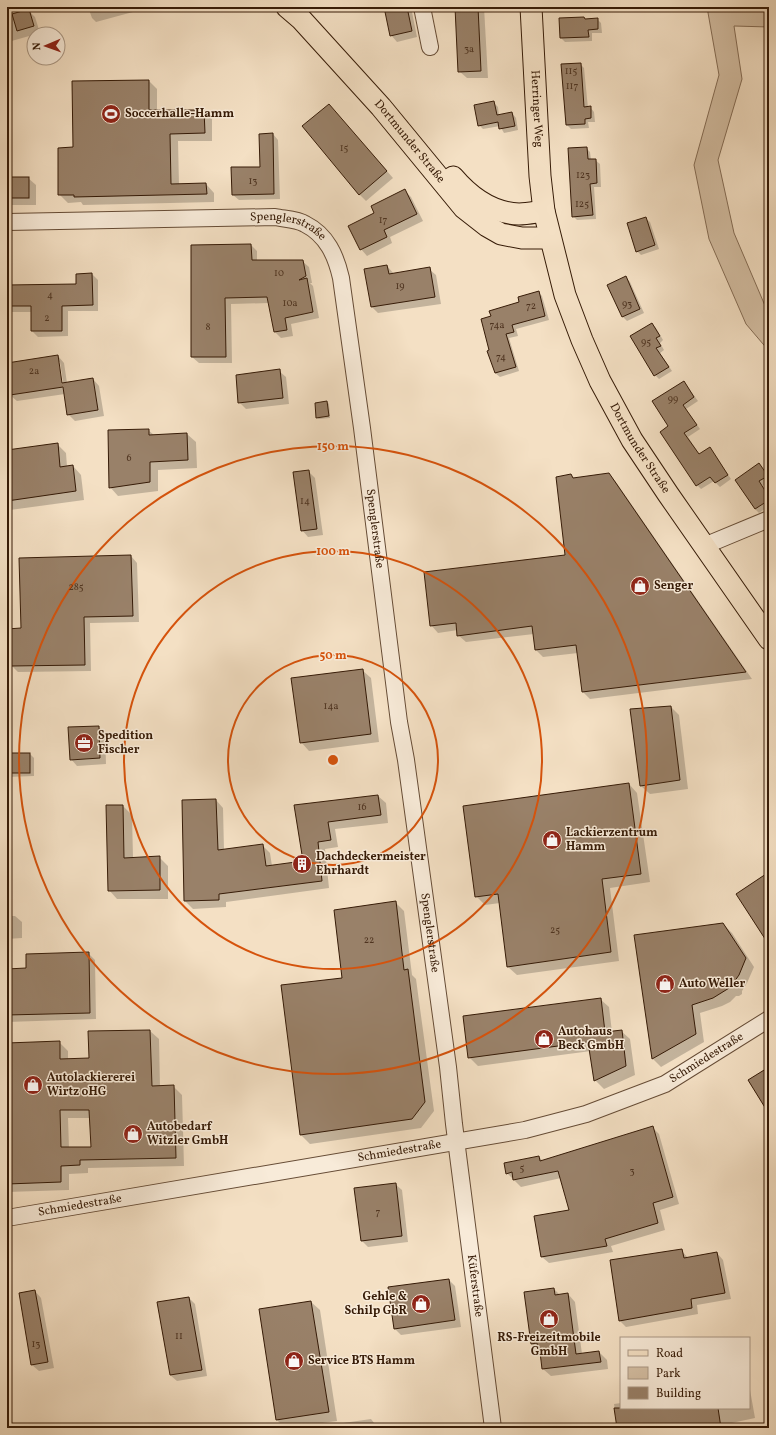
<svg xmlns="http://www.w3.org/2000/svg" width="776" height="1435" viewBox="0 0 776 1435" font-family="Vollkorn,serif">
  <rect width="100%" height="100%" fill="#f4e0c4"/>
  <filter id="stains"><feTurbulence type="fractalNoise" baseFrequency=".005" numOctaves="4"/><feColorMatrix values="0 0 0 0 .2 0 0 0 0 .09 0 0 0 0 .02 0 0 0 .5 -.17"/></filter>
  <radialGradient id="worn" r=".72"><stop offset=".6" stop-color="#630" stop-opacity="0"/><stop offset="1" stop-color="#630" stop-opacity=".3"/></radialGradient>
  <path fill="#d4bfa4" stroke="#856d56" d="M707,7H769V27L734,26L742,79L718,160L734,233L769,315V351L746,324L709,239L694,165L719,75Z"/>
  <g fill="#0003" fill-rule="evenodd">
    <path d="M88,7H144V9L96,22L92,18Z"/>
    <path d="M385,7H411L417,37L397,42L391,35Z"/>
    <path d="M456,7H484L488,78H467L459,71Z"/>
    <path d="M28,10L35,17L40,33L8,42L10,47L7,48V19Z"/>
    <path d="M584,18L586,20L597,19L601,23L602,33H592V41L565,42L561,38Z"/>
    <path d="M580,64L584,68L588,108L590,107L594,112L595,122H588L589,128L571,129L567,125L562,65Z"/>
    <path d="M149,81L157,89V111H204L212,119V141H178L179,185L206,184L214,193V202L83,205L81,202L68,203L59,194L74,148Z"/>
    <path d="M494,103L498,107L499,116L512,113L516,118L518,130L504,133L500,126L483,129L479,125Z"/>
    <path d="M335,112L393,178L366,201L359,194Z"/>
    <path d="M273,134L278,140L280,199L239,200L233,195L261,168Z"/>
    <path d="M586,148L590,152L591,160H595L600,164L601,187H594L596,219L577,220L573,216Z"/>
    <path d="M7,178H28L36,185V205H7Z"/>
    <path d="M405,191L411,197L423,221L390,237L392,243L367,256L361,249L376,214Z"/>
    <path d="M645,218L650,222L659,249L641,255L637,251Z"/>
    <path d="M251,245L257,251V261H302L309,267L312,283H310L313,286L319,318L291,324L293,336L281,338L275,332L269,303L231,304L232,363H199L192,357Z"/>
    <path d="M387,266L394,274L429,269L436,275L441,304L378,313L372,307L366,270Z"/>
    <path d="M92,274L98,280V311H68V336L38,337L32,331V312H7V286L77,285Z"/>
    <path d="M626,277L630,282L644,313L627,321L623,317L608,285Z"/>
    <path d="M538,292L542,296L549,320L516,329L518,336L509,338L519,371L500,377L495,373L490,351L492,317L521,303Z"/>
    <path d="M652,324L656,328L663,340L660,343L664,350L660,353L672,371L659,379L655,375Z"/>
    <path d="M58,356L64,363L67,383L93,379L99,386L104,416L75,421L68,414L65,394L17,401L10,395L7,364ZM58,362H60L64,388H62Z"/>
    <path d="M279,371L286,377L289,404L246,409L239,402Z"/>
    <path d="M684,382L698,401L686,409L700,429L688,437L700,455L710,448L731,479L720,487L714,481L701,489L697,485L661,432L670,426Z"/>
    <path d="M327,402L329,404L330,418L319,419L317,418Z"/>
    <path d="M148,430L154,435L187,434L196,442L197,468L158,470V491L118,496L110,487Z"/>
    <path d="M57,444L66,453L67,467L73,466L81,475L84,500L10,510L7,508V451Z"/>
    <path d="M759,465L769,477V482L762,486L769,496V506L759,513L755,509Z"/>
    <path d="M308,471L315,478L323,535L308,537L302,530Z"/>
    <path d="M609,474L616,482L752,679L590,699L583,692L578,653L543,657L536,650L534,634L466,642L458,635V630L438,633L431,625L566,555L570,475L574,479Z"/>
    <path d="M131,556L137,563L139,622L90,623L91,671L18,672L11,665L7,660V634L22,629Z"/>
    <path d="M769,584V591L766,586Z"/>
    <path d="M362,670L371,678L379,742L309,751L301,742Z"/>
    <path d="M671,707L679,715L688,789L650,794L641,786Z"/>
    <path d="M98,727L105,733L106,764L77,766L71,759Z"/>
    <path d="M7,754H30L34,758V776L7,777Z"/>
    <path d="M629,784L637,793L650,882L610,888L619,961L517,975L508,967L500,903L485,905L476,896Z"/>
    <path d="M378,796L386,803L388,823L335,829L338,847L325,849L329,888L226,902V907L193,909L185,901L183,801L216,800L223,808L224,850L262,845L270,853L272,866L304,862L295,806Z"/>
    <path d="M123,806L132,815L133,858L159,857L168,866V899H117L109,890Z"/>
    <path d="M7,871L9,873L10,916H15L22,922V938L7,939Z"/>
    <path d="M395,902L404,911L412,975L416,979L434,1111L421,1128L310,1144L301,1135L282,986L343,978Z"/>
    <path d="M723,924L732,933L754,967L747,983L742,991V994L739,996H736L730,1002L722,1006L700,1013L704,1042L661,1067L653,1059L635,936Z"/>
    <path d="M88,953L95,960L96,1019L7,1022V970L27,969Z"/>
    <path d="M600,999L609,1007L612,1032L621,1031L630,1039L635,1075L604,1089L595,1080L591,1051L478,1066L469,1057Z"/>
    <path d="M150,1031L159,1039L160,1087L173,1086L182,1095L184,1166L88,1168V1173L69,1174V1190L7,1192V1044L59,1042L68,1051V1060L91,1058L89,1032ZM68,1118H91L92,1148H69Z"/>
    <path d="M652,1127L659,1134L679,1204L660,1210L665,1230L611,1246L613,1252L549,1263L542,1257L571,1210L561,1178L521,1187L507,1173L539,1157L543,1161Z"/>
    <path d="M395,1184L402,1190L408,1242L368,1247L362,1241Z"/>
    <path d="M681,1250L688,1258L717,1253L723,1260L731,1299L697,1305L698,1314L626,1327L620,1321L611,1261Z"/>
    <path d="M449,1280L455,1286L461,1327L401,1335L394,1328Z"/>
    <path d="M554,1289L560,1295L568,1294L575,1302L582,1354L599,1352L607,1360L608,1369L551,1376L543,1369L542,1355L532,1344Z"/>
    <path d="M35,1291L41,1298L54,1368L39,1371L32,1365Z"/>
    <path d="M189,1298L195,1304L207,1376L177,1381L170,1375Z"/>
    <path d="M311,1302L320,1310L337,1421L285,1428L277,1420L260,1310Z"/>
    <path d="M749,1384L755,1418L727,1424V1428H618L614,1404L621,1403V1408H749Z"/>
    <path d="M371,1419L378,1428H323L322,1426Z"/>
  </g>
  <g fill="#998169" stroke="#361b07" fill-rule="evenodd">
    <path d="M384,7H407L412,31L390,36Z"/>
    <path d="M455,7H478L481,71L458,72Z"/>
    <path d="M29,9L34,26L17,31L12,14Z"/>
    <path d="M584,17L585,19L598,18V29L588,30L589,37L560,38L559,18Z"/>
    <path d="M581,63L584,107L591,106V118L585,119V124L566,125L561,64Z"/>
    <path d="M149,80V110H204L205,133L170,134L171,184L206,183L207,194L74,197V195H58V148L73,147L72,81Z"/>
    <path d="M494,101L497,115L512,112L515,126L499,129L498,122L478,126L474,105Z"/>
    <path d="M329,104L387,171L359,195L302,126Z"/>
    <path d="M273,133L274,194L232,195L231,167H260L259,134Z"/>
    <path d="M587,147L588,159H596L597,183L590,184L593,215L572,217L568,148Z"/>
    <rect x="7" y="177" width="22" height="21"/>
    <path d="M405,189L417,214L384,230L387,237L360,250L348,226L374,213L371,206Z"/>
    <path d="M646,217L655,245L636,252L627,223Z"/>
    <path d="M251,244L252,260H303L306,276L299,280L307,278L313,312L285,318L287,330L274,332L267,297L225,298L226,357H191V245Z"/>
    <path d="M387,265L389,274L430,267L435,297L371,307L364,269Z"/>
    <path d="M92,273L93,305L62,306V331H31V306H7V285L76,284V274Z"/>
    <path d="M626,276L640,309L622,317L607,285Z"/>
    <path d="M539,291L545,316L512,325L514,332L506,334L516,367L495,373L487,351L489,350L481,319L491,316L489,311L519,302L518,297Z"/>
    <path d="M652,323L660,336L656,338L661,346L656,348L669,367L654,376L630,336Z"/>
    <path d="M58,355L62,383L93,378L98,410L67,415L63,387L10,395L7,379V363Z"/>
    <path d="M280,369L283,398L238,403L236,375Z"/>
    <path d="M684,381L694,397L683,405L697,425L684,433L699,454L710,447L728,475L715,483L710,477L696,486L660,432L668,426L652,401Z"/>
    <path d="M327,401L329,416L316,418L315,403Z"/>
    <path d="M149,429V435L187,433L188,460L150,462V482L109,488L108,430Z"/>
    <path d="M58,443L60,467L73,465L76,491L7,501V450Z"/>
    <path d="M759,463L768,476L759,481L769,497V500L755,509L735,480Z"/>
    <path d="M309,470L317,529L301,531L293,472Z"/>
    <path d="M609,473L746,672L582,692L576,645L535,650L532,626L457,636L456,623L430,626L424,572L565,555L556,477L571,474L573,478Z"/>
    <path d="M131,555L133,616L84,617L85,665L11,666L7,661V629L21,628L19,558Z"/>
    <path d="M363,669L371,734L300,743L291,678Z"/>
    <path d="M671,706L680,780L640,786L630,709Z"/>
    <path d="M99,726L100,758L70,760L68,727Z"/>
    <rect x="7" y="753" width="23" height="20"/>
    <path d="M629,783L641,874L602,879L611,952L507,967L498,894L475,897L463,806Z"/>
    <path d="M378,795L381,815L328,822L331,840L318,842L322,881L219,894V900L184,901L182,800L216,799L218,850L263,844L266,866L303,861L294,805Z"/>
    <path d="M106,805H123L124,858L160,856V890L108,891Z"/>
    <path d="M769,872V945L736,894Z"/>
    <path d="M396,901L404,970L408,969L425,1102L412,1119L300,1135L281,985L342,978L334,910Z"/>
    <path d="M723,923L746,958L739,975L734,982V985L713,998L692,1005L696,1034L652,1059L634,935Z"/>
    <path d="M89,952L90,1013L7,1015V969L26,968V954Z"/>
    <path d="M601,998L605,1032L622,1030L626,1066L594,1081L588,1042L468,1058L463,1016Z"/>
    <path d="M150,1030L152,1086L174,1085L176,1158L80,1160V1165L61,1166V1182L7,1184V1043L60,1041V1059L89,1058L88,1031ZM60,1110H89L91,1147H61Z"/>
    <path d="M769,1067V1114L748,1080Z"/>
    <path d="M653,1126L673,1197L653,1203L658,1223L605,1239L607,1246L541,1257L534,1216L569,1210L558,1171L513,1180L512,1172L506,1174L504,1163L539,1156L540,1161Z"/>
    <path d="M396,1183L402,1236L361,1241L354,1188Z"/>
    <path d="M682,1249L684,1258L717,1252L725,1293L691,1299L692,1308L619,1321L610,1260Z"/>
    <path d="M449,1279L455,1320L394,1329L388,1287Z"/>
    <path d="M554,1288L555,1295L568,1293L576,1354L599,1351L601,1362L542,1369L540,1352L538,1353L537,1343L531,1344L524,1292Z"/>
    <path d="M35,1290L48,1362L31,1365L19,1293Z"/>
    <path d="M189,1297L202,1370L170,1375L157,1302Z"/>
    <path d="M311,1301L329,1412L276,1420L259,1309Z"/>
    <path d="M614,1408H718L721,1428H617Z"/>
  </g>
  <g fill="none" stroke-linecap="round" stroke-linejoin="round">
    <defs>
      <g id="minor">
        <path d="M422,7L430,47"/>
        <path id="s1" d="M7,222L275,217C284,219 297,219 305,224C327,235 336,256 341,278L362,428L399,722L406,760L448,1067L454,1124L493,1428"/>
        <path d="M704,546L769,519"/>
        <path id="s2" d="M7,1218L525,1130L586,1114L665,1084L769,1019"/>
      </g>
      <g id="major">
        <path id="s3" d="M287,7L301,19L381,107L464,208L487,226L501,234L522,238H550"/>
        <path id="s4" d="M531,7L540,176L544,211L565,295L582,340L600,381L632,440L668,494L769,639"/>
        <path d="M453,177C470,197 492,213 519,214C527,214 536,212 544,211"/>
      </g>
    </defs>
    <use href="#minor" stroke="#664c36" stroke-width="18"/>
    <use href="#major" stroke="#361b07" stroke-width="23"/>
    <use href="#minor" stroke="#f8ebd9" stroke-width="16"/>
    <use href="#major" stroke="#f4e0c4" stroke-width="21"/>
  </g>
  <g fill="none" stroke="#d6530c" stroke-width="2">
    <circle cx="333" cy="760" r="105"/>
    <circle cx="333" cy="760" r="209"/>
    <circle cx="333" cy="760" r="314"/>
  </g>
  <defs>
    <symbol id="stadium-disc" viewBox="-11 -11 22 22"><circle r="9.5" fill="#8f2418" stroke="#f8ebd9"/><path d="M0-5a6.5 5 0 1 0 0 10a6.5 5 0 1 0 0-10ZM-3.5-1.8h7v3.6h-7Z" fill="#fff"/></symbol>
    <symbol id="shop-disc" viewBox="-11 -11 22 22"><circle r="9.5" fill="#8f2418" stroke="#f8ebd9"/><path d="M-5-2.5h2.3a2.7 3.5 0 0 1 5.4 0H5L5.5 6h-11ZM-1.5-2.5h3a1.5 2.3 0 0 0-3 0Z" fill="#fff"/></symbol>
    <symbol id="office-disc" viewBox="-11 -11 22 22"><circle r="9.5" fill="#8f2418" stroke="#f8ebd9"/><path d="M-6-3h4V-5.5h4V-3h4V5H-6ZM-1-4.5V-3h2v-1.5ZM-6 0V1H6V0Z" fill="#fff"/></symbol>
    <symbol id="building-disc" viewBox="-11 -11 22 22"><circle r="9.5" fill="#8f2418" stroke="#f8ebd9"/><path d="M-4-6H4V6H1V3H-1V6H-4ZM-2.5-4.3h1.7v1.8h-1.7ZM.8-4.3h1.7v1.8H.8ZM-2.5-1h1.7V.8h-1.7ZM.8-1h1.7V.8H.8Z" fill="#fff"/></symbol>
  </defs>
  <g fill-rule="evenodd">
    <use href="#stadium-disc" x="100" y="103" width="22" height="22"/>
    <use href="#shop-disc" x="629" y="575" width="22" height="22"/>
    <use href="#office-disc" x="73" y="732" width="22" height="22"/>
    <use href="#shop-disc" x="541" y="829" width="22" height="22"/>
    <use href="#building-disc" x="291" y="853" width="22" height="22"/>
    <use href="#shop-disc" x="654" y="973" width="22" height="22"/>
    <use href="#shop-disc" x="533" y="1028" width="22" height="22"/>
    <use href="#shop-disc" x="22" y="1074" width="22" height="22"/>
    <use href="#shop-disc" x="122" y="1123" width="22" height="22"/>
    <use href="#shop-disc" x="410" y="1293" width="22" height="22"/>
    <use href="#shop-disc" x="538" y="1308" width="22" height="22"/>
    <use href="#shop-disc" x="283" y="1350" width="22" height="22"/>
  </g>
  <g text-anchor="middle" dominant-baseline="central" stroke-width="3" stroke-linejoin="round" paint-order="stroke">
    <g font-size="10" fill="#4f3420">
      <text x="469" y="49">3a</text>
      <text x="571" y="71">115</text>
      <text x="572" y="86">117</text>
      <text x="344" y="148">15</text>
      <text x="583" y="175">123</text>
      <text x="253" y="181">13</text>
      <text x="582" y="204">125</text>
      <text x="383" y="220">17</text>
      <text x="279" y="273">10</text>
      <text x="400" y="286">19</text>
      <text x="50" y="295">4</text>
      <text x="290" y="303">10a</text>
      <text x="627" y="304">93</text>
      <text x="531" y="306">72</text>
      <text x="47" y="318">2</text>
      <text x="497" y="325">74a</text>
      <text x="208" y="327">8</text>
      <text x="646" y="342">95</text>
      <text x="501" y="357">74</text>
      <text x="34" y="371">2a</text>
      <text x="673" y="399">99</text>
      <text x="129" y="458">6</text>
      <text x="305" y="501">14</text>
      <text x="76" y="587">285</text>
      <text x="331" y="706">14a</text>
      <text x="362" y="807">16</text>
      <text x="555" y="930">25</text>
      <text x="369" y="940">22</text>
      <text x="522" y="1168">5</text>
      <text x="632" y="1171">3</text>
      <text x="378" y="1212">7</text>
      <text x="179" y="1336">11</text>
      <text x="36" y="1344">13</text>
    </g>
    <g font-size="12" fill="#361b07" stroke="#f8ebd9">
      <text stroke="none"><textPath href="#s4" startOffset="102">Herringer Weg</textPath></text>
      <text stroke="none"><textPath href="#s3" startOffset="182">Dortmunder Straße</textPath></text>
      <text stroke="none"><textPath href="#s1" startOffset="283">Spenglerstraße</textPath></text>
      <text stroke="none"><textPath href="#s4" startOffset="462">Dortmunder Straße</textPath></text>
      <text stroke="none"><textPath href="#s1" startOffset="619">Spenglerstraße</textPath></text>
      <text stroke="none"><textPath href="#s1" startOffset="1027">Spenglerstraße</textPath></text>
      <text stroke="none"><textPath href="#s2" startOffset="722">Schmiedestraße</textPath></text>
      <text stroke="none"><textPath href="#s2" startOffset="398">Schmiedestraße</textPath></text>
      <text stroke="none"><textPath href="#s2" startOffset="74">Schmiedestraße</textPath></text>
      <text stroke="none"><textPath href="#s1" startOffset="1383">Küferstraße</textPath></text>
    </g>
    <g font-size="12" font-weight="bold" fill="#361b07" stroke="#f8ebd9" text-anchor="start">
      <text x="125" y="114">Soccerhalle-Hamm</text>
      <text x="654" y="586">Senger</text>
      <text x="98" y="736">Spedition<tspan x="98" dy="14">Fischer</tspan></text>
      <text x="566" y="833">Lackierzentrum<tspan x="566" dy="14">Hamm</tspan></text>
      <text x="316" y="857">Dachdeckermeister<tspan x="316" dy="14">Ehrhardt</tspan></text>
      <text x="679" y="984">Auto Weller</text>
      <text x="558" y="1032">Autohaus<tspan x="558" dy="14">Beck GmbH</tspan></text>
      <text x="47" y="1078">Autolackiererei<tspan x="47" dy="14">Wirtz oHG</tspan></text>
      <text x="147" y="1127">Autobedarf<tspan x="147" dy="14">Witzler GmbH</tspan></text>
      <text x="407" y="1297" text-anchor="end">Gehle &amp;<tspan x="407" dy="14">Schilp GbR</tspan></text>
      <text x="549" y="1338" text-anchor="middle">RS-Freizeitmobile<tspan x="549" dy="14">GmbH</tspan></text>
      <text x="308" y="1361">Service BTS Hamm</text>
    </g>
  </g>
  <circle cx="333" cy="760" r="6" fill="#d6530c" stroke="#f8ebd9" stroke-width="2"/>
  <g font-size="12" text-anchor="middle" font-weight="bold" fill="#d6530c" stroke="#f8ebd9" stroke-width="3" stroke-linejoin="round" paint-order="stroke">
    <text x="333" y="450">150 m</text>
    <text x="333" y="555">100 m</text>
    <text x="333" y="659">50 m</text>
  </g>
  <rect width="776" height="1435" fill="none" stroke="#f4e0c4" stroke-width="24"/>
  <rect x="8" y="8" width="760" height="1419" fill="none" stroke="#361b07" stroke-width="2"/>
  <rect x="12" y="12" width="752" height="1411" fill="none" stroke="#361b07"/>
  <rect x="620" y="1337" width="130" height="72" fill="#f8ebd9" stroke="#aa9885"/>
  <rect x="628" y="1350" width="20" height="6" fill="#f4e0c4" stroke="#aa9885"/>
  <text x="656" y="1357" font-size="12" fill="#361b07">Road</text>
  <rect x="628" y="1367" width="20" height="12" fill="#d4bfa4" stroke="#aa9885"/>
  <text x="656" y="1377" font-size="12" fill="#361b07">Park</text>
  <rect x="628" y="1387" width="20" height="12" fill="#998169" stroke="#aa9885"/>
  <text x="656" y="1397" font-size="12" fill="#361b07">Building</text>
  <g transform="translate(46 46) rotate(268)"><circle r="19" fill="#f8ebd9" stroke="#aa9885"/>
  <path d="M0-3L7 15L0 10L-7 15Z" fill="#8f2418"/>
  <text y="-6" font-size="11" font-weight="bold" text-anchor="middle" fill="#361b07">N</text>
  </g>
  <rect width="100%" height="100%" filter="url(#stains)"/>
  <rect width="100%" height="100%" fill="url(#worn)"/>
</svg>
